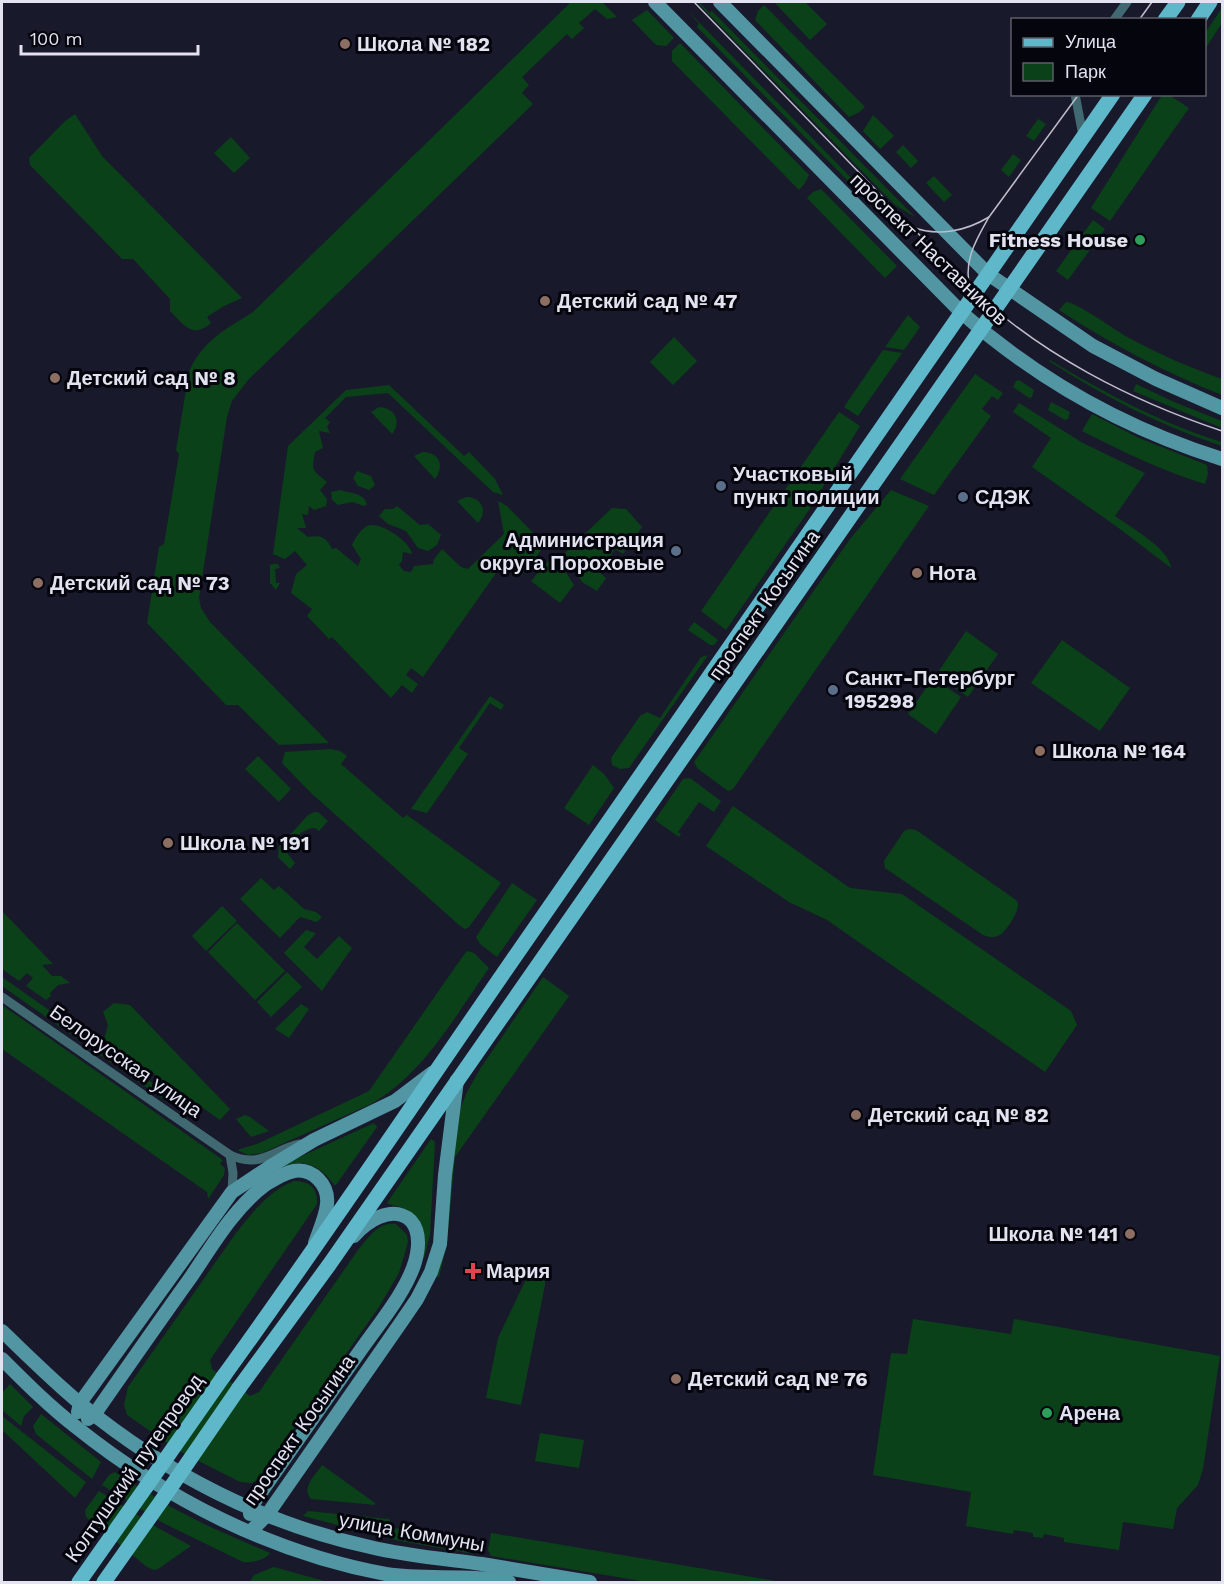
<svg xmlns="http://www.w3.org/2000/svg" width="1224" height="1584" viewBox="0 0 1224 1584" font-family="'Work Sans',sans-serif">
  <rect width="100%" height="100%" fill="#19192c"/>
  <g fill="#0a4118">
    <path d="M571,2H602L617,17L607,19L595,9L579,23L584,28L572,39L567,34L522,77L529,85L522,93L533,104L248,380L232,401L227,417L199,598L201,608L210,622L329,743L279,745L238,705H226L147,623L159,547L164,544L179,454L176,450L189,372C201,342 227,328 253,312Z"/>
    <path d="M699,2L710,13L712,11L915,217L895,205L698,3Z"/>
    <path d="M774,2H805L827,24L810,40Z"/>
    <path d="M764,5L865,107L858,113L849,117L755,20L758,11Z"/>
    <path d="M1222,8V23L1205,49V33Z"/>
    <path d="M647,10L674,38L666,46L656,45L632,20Z"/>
    <path d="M688,11L903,231L900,234L697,27L699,24Z"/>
    <path d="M680,43L809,175L805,183L799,190L672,61V51Z"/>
    <path d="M1162,95H1169L1189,108L1110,221L1091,208Z"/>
    <path d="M75,114L102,156L242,298L222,307L207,317L211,323C192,339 184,325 170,311V299L133,259H122L30,165L29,158L64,122Z"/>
    <path d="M873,115L894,136L880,149L863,131Z"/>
    <path d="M1038,119L1046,124L1034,141L1026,136Z"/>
    <path d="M231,137L250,158L234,173L214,153Z"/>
    <path d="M903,145L918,161L911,168L896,152Z"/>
    <path d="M1013,154L1021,160L1009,177L1001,170Z"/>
    <path d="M934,176L952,195L944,202L926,183Z"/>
    <path d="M821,189L897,266L885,278L807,198L813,192Z"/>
    <path d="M1093,220L1105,229L1068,280L1056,271Z"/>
    <path d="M1066,302C1079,303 1117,332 1131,339C1161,355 1191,368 1222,379V395C1164,372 1111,344 1059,310Z"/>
    <path d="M908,315L920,327L904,350L885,347Z"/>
    <path d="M674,337L697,361L673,385L650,362Z"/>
    <path d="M883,350L902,353L858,416L844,407Z"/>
    <path d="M1050,360C1103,392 1162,424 1222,442V446C1161,426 1103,396 1049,361Z"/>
    <path d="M975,374L1003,393L998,400L992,396L982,409L991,416L934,495L900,479Z"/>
    <path d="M1019,380L1034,390L1032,397L1029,398L1013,387L1016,381Z"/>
    <path d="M1136,384L1174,402L1222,421V428L1133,391Z"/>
    <path d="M389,385L464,456L469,452L495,479L503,495L493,492L388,393L346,397L325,418L330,422L327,427L330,433L319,431L323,448L315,452C311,472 313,470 327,482L320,490L327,499L326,506L314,510L309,506L308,515L302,514L306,528H297L308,537C321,535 326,537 332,549L336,548L358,566L361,559L352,545C355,538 360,530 367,526C379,520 411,542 412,554L403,552L402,561L399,565L404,571L411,572L414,566L433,564L434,559L442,549L461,567L468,569L504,534L498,501L507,506L545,545L521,576L501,566L423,677L411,668L406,675L418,684L412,693L402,685L391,698L332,637L329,639L307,616L312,609L291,593L296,574L307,565L295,551L285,559L273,554L288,446L346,390Z"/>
    <path d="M1051,402L1070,412L1068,419L1065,420L1048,410Z"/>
    <path d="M1019,403L1083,443L1145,473L1115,516C1130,527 1170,549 1171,568L1120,529L1032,467L1051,438L1013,412Z"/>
    <path d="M379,407C395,408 402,421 392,434L371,412Z"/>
    <path d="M839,412L860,426L809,510L726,630L701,611Z"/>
    <path d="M1092,414L1139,438L1207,465L1208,474L1205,484C1162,471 1122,451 1082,431Z"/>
    <path d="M423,452C439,452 445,466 435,479L414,456Z"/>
    <path d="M357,471L371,476L375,485L369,490L358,486L353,478Z"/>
    <path d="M340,490C352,494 362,492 367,504L364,506L352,502L338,505L332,500L331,492Z"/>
    <path d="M891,490L929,506L733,789L728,791L697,768L694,762L850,539Z"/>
    <path d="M466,497C482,497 488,511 478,523L457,501Z"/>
    <path d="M397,506L420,525L428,524L441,535L437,545L428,551L418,548L406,531L388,524L379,516L385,509H393Z"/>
    <path d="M612,508L626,509L642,527L623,554L615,549L599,572L606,578L597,591L582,582L565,553Z"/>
    <path d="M550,559L560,563L574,585L560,603L531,581Z"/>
    <path d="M273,564H278L280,568L275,569L276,583H280L276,590L270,583V565Z"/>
    <path d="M694,622L718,640L714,645H710L688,630Z"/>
    <path d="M966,631L998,654L968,697L936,675Z"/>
    <path d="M1062,640L1130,688L1100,731L1031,683Z"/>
    <path d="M708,655L629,768L620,769L612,765L611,758L640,716L647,712L660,718L701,657Z"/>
    <path d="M933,678L961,697L936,734L908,714Z"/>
    <path d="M490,696L504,705L501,710L490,703L459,748L468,754L427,813L411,809Z"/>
    <path d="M331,749L340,751L347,756L341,764L403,818L407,815L501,883L469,927L465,929L459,925L310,792L282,763L285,752Z"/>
    <path d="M258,756L291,789L279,802L245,769Z"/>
    <path d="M593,765L604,774L614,788L589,825L564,808Z"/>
    <path d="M690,778L721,801L714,812L699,802L678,832L681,834L679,837L655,820L683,779Z"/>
    <path d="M733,806L850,888L902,894L1071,1011L1077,1025L1045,1072L827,920L789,902L706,846Z"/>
    <path d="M314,812H318L328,821L319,831L315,828C301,829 289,841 288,854L295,863L290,869L278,857L279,847L308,815Z"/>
    <path d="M909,829L916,830L1016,900L1018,903C1019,912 1006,932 998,936C993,938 988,937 983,935L885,868L884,861L904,831Z"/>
    <path d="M261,878L274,890L279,886L304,909L316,912L322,917L317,922L300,917L280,938L240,899Z"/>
    <path d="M512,883L537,900L497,957L480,944L476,937Z"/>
    <path d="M222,906L237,921L206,951L192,936Z"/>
    <path d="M2,911L53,964L42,965L52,976H61L70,983L58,985L50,993L51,996L46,1000L26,986L33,978L27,973L19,981L2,969Z"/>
    <path d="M237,923L285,971L255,1000L208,952Z"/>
    <path d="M306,930L316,933L304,947L317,959L339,936L352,948L322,991L284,953Z"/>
    <path d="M468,951L474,953L489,968C455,1016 424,1074 371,1104L262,1153L248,1155L237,1150L257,1144L369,1091L465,953Z"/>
    <path d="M287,972L302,987L271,1017L257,1002Z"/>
    <path d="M2,977L174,1098L170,1104L2,986Z"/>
    <path d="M543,977L569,996L455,1157L447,1244L439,1277L436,1276L449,1175L460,1109L467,1092L480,1069Z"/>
    <path d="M114,1003L130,1005L230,1109L220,1120L104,1039L108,1025L103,1012Z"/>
    <path d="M301,1004L309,1009L289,1038L275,1029Z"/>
    <path d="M2,1005L223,1160L220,1164L225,1168L224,1175L208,1199L207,1192L2,1049Z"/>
    <path d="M245,1115L250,1117L269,1131L251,1137L236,1119Z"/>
    <path d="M374,1123L377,1127L336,1185H334C321,1166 304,1158 283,1167L282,1165Z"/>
    <path d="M431,1139L435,1142L430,1235L424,1258L422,1257C426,1238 425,1219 405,1209C399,1206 392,1206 387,1203Z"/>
    <path d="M294,1181C310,1181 318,1188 317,1204L210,1360L212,1369L250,1396L259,1392L358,1250C369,1237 378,1222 396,1224L407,1235L408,1242L399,1273L379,1307L258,1479L252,1483L240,1482L179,1451L127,1415L124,1405L128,1387L236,1233C252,1213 270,1190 294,1181Z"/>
    <path d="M528,1269L545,1271V1285L521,1405L486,1398L498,1338L528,1275Z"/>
    <path d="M913,1319L1011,1334L1014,1319L1220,1356L1203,1469L1198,1485L1177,1508L1173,1529L1123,1522L1119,1550L1064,1542V1538L1044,1534L1043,1538L1033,1537V1533L1014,1530L1013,1534L966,1526L971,1492L873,1475L891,1353L907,1354Z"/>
    <path d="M10,1384L33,1407L24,1416L21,1426L2,1410V1393Z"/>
    <path d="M41,1414L101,1462L92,1479L36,1434L33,1426Z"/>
    <path d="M2,1416L86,1482L75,1498L2,1430Z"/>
    <path d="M540,1433L584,1440L579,1468L535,1461Z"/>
    <path d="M322,1465L375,1503V1505L311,1499C301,1487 315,1476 322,1465Z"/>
    <path d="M115,1472L173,1508L206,1525L270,1553C265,1560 252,1563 243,1562L163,1523L102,1485L109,1475Z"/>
    <path d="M99,1491L160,1529L191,1546L158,1569L154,1570L147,1567L86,1517L85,1510Z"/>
    <path d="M308,1511L389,1519L393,1528L476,1538L474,1548L468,1553L400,1541L303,1516Z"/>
    <path d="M491,1533L782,1582H647L491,1556L488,1550Z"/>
    <path d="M274,1567L328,1582H250L254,1575Z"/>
  </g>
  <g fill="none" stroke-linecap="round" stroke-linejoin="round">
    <g stroke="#406971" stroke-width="9">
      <path d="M1114,20L1127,2"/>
      <path d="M1075,94L1083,136"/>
      <path d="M2,997L230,1155C260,1169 272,1150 300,1144"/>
      <path d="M230,1155L233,1173L232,1192"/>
    </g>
    <g stroke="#5295a3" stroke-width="14">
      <path d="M655,2L962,313C1038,380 1126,429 1222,459"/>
      <path d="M720,2L988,274L1093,346L1156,379L1222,408"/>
      <path d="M2,1331C28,1356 54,1382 82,1405C165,1473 264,1524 370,1547C407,1556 445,1559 482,1564C518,1570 554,1576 590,1582"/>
      <path d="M2,1359C26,1383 49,1406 76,1427C166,1499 272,1553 386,1574C417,1579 447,1576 477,1578C488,1578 499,1581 509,1582"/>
      <path d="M78,1412L80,1403L232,1192L271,1166L314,1140L395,1101L432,1073"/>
      <path d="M88,1419L94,1415C126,1369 158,1323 191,1277C212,1246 234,1208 265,1185C273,1180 283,1173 294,1171C313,1168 329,1185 327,1204C326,1216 319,1231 315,1243"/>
      <path d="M250,1514V1508C287,1455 324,1403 360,1351C378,1325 406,1292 415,1262C430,1209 386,1199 354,1236"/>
      <path d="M251,1531L267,1515L402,1321L417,1299L431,1272L440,1244L445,1175L457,1080"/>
    </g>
    <g stroke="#5eb8ca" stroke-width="15">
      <path d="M1165,20L1178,2"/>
      <path d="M1198,20L1210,2"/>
      <path d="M223,1377C320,1243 411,1107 505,971C708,679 909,386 1113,94"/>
      <path d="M239,1388L329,1265L1145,94"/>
      <path d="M79,1582L146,1487"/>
      <path d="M104,1582L162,1500"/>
    </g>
    <g stroke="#bdbdcc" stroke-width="1.5">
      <path d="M694,2L970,287C1039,354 1132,401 1222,431"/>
      <path d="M1139,20L1152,2"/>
      <path d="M912,227C938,237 966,231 989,217"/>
      <path d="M970,288C963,261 976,240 989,217L1079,94"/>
    </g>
    <g stroke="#5eb8ca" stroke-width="15">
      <path d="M146,1487L223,1377"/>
      <path d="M162,1500L239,1388"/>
    </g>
  </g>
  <g fill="#8d6e63" stroke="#05050d" stroke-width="2">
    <circle cx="345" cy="44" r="6"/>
    <circle cx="545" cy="301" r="6"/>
    <circle cx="55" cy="378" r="6"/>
    <circle cx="917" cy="573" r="6"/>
    <circle cx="38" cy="583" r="6"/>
    <circle cx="1040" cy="751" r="6"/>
    <circle cx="168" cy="843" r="6"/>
    <circle cx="856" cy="1115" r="6"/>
    <circle cx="1130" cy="1234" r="6"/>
    <circle cx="676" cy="1379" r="6"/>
  </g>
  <g fill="#2e9e5b" stroke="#05050d" stroke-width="2">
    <circle cx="1140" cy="240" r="6"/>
    <circle cx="1047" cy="1413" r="6"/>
  </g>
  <g fill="#5c6f8a" stroke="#05050d" stroke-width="2">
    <circle cx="721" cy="486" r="6"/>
    <circle cx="963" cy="497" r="6"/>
    <circle cx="676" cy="551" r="6"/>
    <circle cx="833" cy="690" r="6"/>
  </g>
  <path fill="#e0444e" stroke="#05050d" stroke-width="2" d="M470 1262h6v6h6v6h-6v6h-6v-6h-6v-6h6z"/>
  <g text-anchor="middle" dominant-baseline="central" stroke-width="6" stroke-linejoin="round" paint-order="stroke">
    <g font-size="20" font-weight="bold" fill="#e2e2f0" stroke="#05050d" text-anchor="start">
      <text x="357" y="44">Школа № 182</text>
      <text x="1128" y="240" text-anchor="end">Fitness House</text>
      <text x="557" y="301">Детский сад № 47</text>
      <text x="67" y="378">Детский сад № 8</text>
      <text x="733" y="474">Участковый<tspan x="733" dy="23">пункт полиции</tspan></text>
      <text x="975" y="497">СДЭК</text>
      <text x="664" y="540" text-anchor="end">Администрация<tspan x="664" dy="23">округа Пороховые</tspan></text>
      <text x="929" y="573">Нота</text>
      <text x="50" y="583">Детский сад № 73</text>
      <text x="845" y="678">Санкт-Петербург<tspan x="845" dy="23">195298</tspan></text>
      <text x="1052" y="751">Школа № 164</text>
      <text x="180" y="843">Школа № 191</text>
      <text x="868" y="1115">Детский сад № 82</text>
      <text x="1118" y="1234" text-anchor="end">Школа № 141</text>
      <text x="486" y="1271">Мария</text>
      <text x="688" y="1379">Детский сад № 76</text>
      <text x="1059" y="1413">Арена</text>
    </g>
    <g font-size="20" fill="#e2e2f0" stroke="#05050d">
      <text transform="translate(929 249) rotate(44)">проспект Наставников</text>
      <text transform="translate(764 605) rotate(-55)">проспект Косыгина</text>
      <text transform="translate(126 1061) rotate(35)">Белорусская улица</text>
      <text transform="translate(299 1430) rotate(-55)">проспект Косыгина</text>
      <text transform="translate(134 1468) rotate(-55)">Колтушский путепровод</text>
      <text transform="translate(412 1532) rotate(10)">улица Коммуны</text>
    </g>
  </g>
  <rect width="1224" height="1584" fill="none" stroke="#e2e2f0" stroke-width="6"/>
  <rect x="1011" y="18" width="195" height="78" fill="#05050d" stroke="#5d5d68" stroke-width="1.5"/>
  <rect x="1023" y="38" width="30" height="9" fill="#5eb8ca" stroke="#5d5d68" stroke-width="1.5"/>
  <text x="1065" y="48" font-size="18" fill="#e2e2f0">Улица</text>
  <rect x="1023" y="63" width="30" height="18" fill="#0a4118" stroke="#5d5d68" stroke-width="1.5"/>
  <text x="1065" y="78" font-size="18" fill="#e2e2f0">Парк</text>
  <path d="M21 45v9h177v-9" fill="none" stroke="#e2e2f0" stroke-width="3"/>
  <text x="30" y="45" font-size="18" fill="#e2e2f0" stroke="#05050d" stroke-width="4.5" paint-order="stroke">100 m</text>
</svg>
